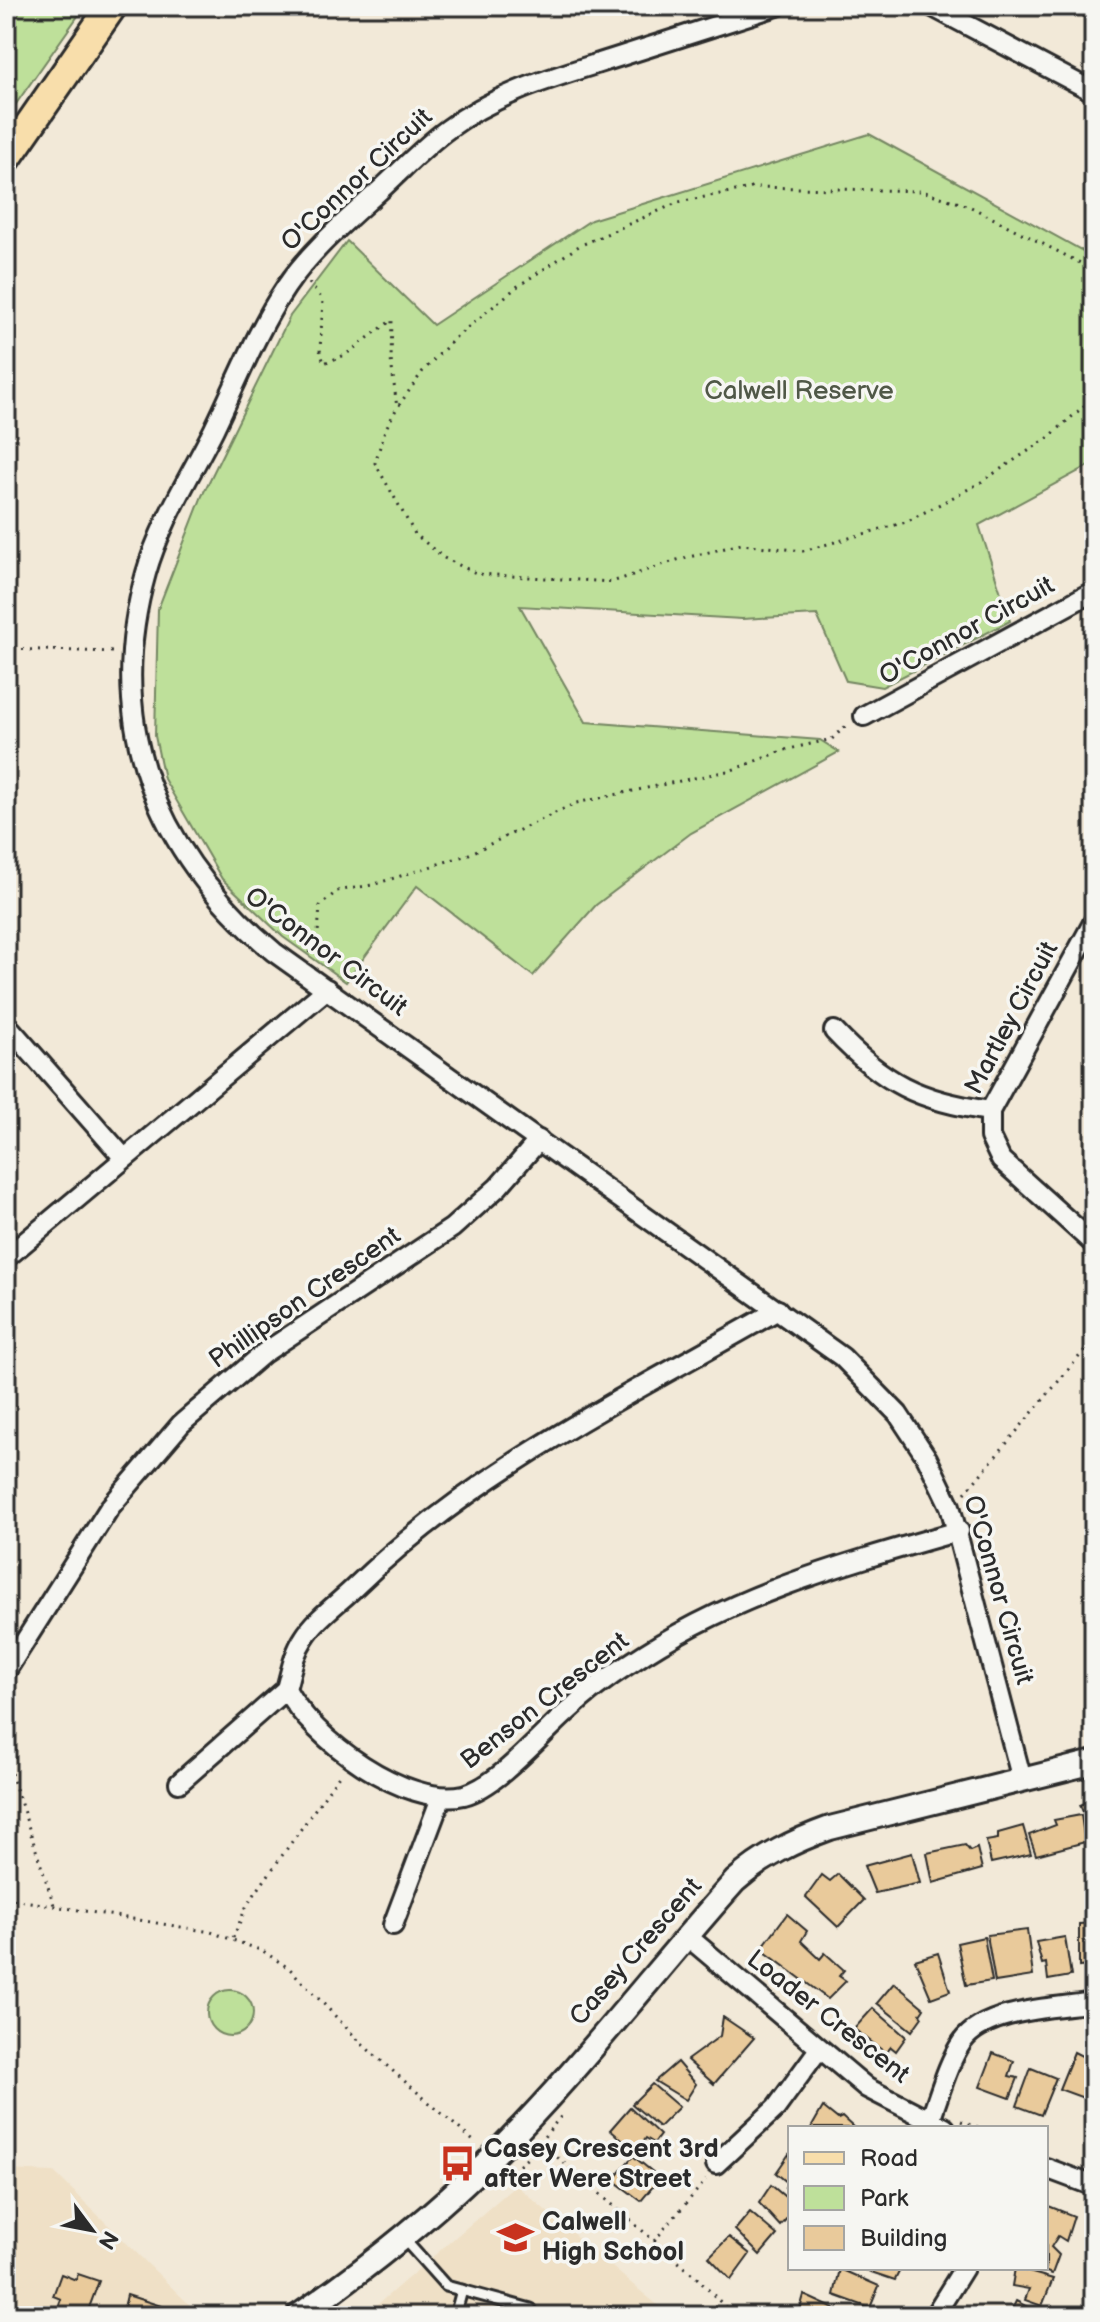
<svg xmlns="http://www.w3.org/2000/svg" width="1100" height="2322" viewBox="0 0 1100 2322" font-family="'Balsamiq Sans',sans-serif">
  <rect width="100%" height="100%" fill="#f2e9d8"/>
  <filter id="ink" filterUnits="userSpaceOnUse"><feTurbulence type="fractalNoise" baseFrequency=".0125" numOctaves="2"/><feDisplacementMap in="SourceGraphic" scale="16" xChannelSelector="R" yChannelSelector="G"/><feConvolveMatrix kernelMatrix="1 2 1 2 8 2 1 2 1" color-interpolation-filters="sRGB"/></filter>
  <g filter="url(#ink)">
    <g fill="#efe0c6">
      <path d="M6,2170L54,2172L201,2316H6Z"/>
      <path d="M516,2185L638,2289L671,2316H364Z"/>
    </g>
    <g fill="#bee09a" stroke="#748662" stroke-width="2">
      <path d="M6,6H85L6,118Z"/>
      <path d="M869,134L1094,257V463L979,525L1010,621L882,687L846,681L817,615L742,619L520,606L586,722L820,740L839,752L691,833L596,905L533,976L417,886L346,982L283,937L222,879L164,779L155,736L158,609L202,496L290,316L347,241L433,325L591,220Z"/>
      <circle cx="230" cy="2013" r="23"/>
    </g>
    <g fill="#e9ca9b" stroke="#2b2b2b" stroke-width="2">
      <path d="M1094,1799V1837L1080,1805Z"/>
      <path d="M1081,1815L1085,1842L1036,1855L1029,1835L1056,1825L1054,1820Z"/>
      <path d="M1023,1826L1031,1854L991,1863L986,1841L998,1839V1833Z"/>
      <path d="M965,1845L970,1851L977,1848L982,1869L933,1883L927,1853Z"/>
      <path d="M912,1853L920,1883L875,1893L864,1866Z"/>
      <path d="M838,1874L864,1900L838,1927L806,1897L822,1875L830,1881Z"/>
      <path d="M787,1914L807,1931L801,1941L820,1959L825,1953L844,1970L839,1976L846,1981L828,1999L761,1949Z"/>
      <path d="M1094,1923V1965L1079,1967V1924Z"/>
      <path d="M1027,1930L1033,1976L995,1982L987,1935Z"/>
      <path d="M984,1937L992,1981L966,1985L957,1943Z"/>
      <path d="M1065,1937L1071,1976L1048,1980L1046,1963L1042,1964L1036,1942Z"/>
      <path d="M938,1953L950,1991L931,1998L915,1960Z"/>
      <path d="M894,1983L924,2008L920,2014L922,2017L912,2031L877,2003Z"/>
      <path d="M873,2008L906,2037L896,2051L891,2047L886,2053L854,2029Z"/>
      <path d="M723,2017L754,2038L714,2084L687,2060L720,2036Z"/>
      <path d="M1074,2052L1092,2061V2101L1059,2089Z"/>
      <path d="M993,2053L1014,2061L1009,2076L1018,2078L1010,2098L980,2087Z"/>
      <path d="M677,2062L696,2084L686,2100L655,2081Z"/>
      <path d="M1031,2068L1056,2078L1041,2115L1017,2106Z"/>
      <path d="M652,2084L679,2107L659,2127L632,2104Z"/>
      <path d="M1094,2094V2118L1086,2114Z"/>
      <path d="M630,2107L660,2135L654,2143L646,2138L637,2152L610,2130Z"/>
      <path d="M823,2107L838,2119L842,2117L854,2128H811Z"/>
      <path d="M789,2154L790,2155V2191L785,2187L788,2183L776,2173Z"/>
      <path d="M633,2156L660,2178L641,2201L613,2180Z"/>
      <path d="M771,2185L790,2201V2215L780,2226L759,2203Z"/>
      <path d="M1046,2205L1074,2216L1066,2241L1058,2236L1051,2247L1059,2255L1052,2274L1035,2268H1046Z"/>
      <path d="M750,2212L777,2235L760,2255L735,2230Z"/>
      <path d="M729,2237L750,2254L731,2280L709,2257Z"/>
      <path d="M859,2268H901L895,2280Z"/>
      <path d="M1015,2268L1053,2279L1042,2306L1025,2300L1029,2289L1012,2286Z"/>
      <path d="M840,2269L879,2286L870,2308L834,2295Z"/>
      <path d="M61,2274L76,2280L78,2274L99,2281L89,2308L112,2316H55L61,2299L53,2296Z"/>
      <path d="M127,2295L167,2308L164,2316H122Z"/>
      <path d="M804,2295L841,2312L839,2316H798Z"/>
      <path d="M1016,2301L1037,2312L1036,2316H1009Z"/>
    </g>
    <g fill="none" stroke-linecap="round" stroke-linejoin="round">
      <defs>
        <g id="service">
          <path d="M403,2238L446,2286L531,2309L529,2316"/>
          <path d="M455,2316L462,2290"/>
        </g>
        <g id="minor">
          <path d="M777,6C722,24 667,41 612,59C555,77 496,93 448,129C423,147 401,171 379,191C346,221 311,250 286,287C257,330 237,382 214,429C191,475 160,523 146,573C103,726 156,853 274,952L842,1357L898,1414L927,1458L950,1506L1022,1780"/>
          <path d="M931,6L1094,92"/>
          <path d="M864,716L1094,591"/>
          <path d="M1094,921L990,1111V1137L1001,1160L1094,1244"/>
          <path d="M6,1024L124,1158"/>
          <path d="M834,1031C883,1083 919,1101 990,1111"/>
          <path d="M6,1258L327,989"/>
          <path d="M778,1310C632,1394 478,1468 356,1586C340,1602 316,1618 304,1638C294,1653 291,1671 286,1689C312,1739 406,1808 464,1795C498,1786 540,1736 567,1712C586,1694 607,1678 629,1664C730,1595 843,1564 959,1531"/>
          <path d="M6,1671L110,1507L181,1424L264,1353L452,1228L498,1187L539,1140"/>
          <path d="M179,1783L286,1689"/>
          <path d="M393,1925L441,1798"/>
          <path d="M687,1936L867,2088L945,2128"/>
          <path d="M929,2122C939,2097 947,2064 962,2042C985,2009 1056,2008 1094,2002"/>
          <path d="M716,2164L776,2108L819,2049"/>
          <path d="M1046,2168L1094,2186"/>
          <path d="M934,2316L964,2268"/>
        </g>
        <path id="tertiary" d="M298,2316C366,2269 431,2217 490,2159C578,2072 653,1973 735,1881C763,1856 794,1841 830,1828L1094,1762"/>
        <path id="primary" d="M6,159L112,6"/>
      </defs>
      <use href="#service" stroke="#2b2b2b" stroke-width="15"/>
      <use href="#minor" stroke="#2b2b2b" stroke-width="24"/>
      <use href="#tertiary" stroke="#2b2b2b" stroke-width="28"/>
      <use href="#primary" stroke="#2b2b2b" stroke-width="34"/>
      <g stroke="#2b2b2b" stroke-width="3" stroke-dasharray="2 6" stroke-linecap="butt">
        <path d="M902,6L914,11"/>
        <path d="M794,12L813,6"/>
        <path d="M1094,270L969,206L922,191L756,187L679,202L579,246L518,286L455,338L423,371L397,408L385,430L375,463L415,534L444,558L478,574L612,582L677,560L741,544L803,551L906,522L978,484L1048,438L1094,397"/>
        <path d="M309,283L323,300L320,350L324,363L345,355L392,320L391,360L397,408"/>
        <path d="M6,649L116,652"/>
        <path d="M309,953L318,933L320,906L337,891L372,885L467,855L576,803L732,770L785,750L832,739L847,725"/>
        <path d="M965,1493L1094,1339"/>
        <path d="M6,1758L54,1905"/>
        <path d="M6,1898L211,1932L263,1951L290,1969L364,2046L477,2144"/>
        <path d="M233,1938L247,1905L340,1774"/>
        <path d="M961,2121L978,2128"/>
        <path d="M534,2149L562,2115"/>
        <path d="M505,2172L514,2170L540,2147L556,2156L696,2277L734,2316"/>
        <path d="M654,2241L706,2180"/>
      </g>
      <use href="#service" stroke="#f6f6f2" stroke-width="9"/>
      <use href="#minor" stroke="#f6f6f2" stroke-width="18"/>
      <use href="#tertiary" stroke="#f6f6f2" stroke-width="22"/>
      <use href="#primary" stroke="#f8deab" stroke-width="28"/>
    </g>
  </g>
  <defs>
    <symbol id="bus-bare" viewBox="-9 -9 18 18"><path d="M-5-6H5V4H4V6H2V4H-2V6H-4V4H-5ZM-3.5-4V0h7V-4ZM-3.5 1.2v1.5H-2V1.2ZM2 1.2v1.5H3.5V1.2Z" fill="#c8321e" stroke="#f6f6f2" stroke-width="2.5" paint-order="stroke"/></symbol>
    <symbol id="school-bare" viewBox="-9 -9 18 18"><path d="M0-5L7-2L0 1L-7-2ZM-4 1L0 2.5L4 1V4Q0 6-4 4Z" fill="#c8321e" stroke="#f6f6f2" stroke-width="2.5" paint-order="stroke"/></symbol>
  </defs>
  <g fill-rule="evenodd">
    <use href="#bus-bare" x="432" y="2138" width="51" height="51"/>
    <use href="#school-bare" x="490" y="2212" width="51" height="51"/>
  </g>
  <g text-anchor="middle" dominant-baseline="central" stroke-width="7" stroke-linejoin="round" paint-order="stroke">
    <g font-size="26" fill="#2b2b2b" stroke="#f6f6f2">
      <text transform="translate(357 180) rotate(-43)">O'Connor Circuit</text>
      <text transform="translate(967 631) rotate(-29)">O'Connor Circuit</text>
      <text transform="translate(326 952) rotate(37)">O'Connor Circuit</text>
      <text transform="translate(1012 1018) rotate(-62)">Martley Circuit</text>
      <text transform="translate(305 1298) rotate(-35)">Phillipson Crescent</text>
      <text transform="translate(998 1590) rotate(74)">O'Connor Circuit</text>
      <text transform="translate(545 1701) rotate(-38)">Benson Crescent</text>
      <text transform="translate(636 1952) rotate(-49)">Casey Crescent</text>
      <text transform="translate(828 2017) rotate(38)">Loader Crescent</text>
    </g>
    <g font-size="26" fill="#505847" stroke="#f6f6f2">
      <text x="799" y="391">Calwell Reserve</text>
    </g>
    <g font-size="26" font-weight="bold" fill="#2b2b2b" stroke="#f6f6f2" text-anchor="start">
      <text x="484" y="2149">Casey Crescent 3rd<tspan x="484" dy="30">after Were Street</tspan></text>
      <text x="542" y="2222">Calwell<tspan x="542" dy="30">High School</tspan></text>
    </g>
  </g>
  <rect width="1100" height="2322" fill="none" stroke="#f6f6f2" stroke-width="32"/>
  <rect x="16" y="16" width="1068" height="2290" fill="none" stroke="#2b2b2b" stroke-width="3" filter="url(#ink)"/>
  <rect x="788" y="2126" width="260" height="144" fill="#f6f6f2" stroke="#a5a5a2" stroke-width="2"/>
  <rect x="804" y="2152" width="40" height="12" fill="#f8deab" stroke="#a5a5a2" stroke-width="2"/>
  <text x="860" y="2166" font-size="24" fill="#2b2b2b">Road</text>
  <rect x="804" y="2186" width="40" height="24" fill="#bee09a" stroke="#a5a5a2" stroke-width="2"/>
  <text x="860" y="2206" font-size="24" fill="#2b2b2b">Park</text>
  <rect x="804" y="2226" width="40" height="24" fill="#e9ca9b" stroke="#a5a5a2" stroke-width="2"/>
  <text x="860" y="2246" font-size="24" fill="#2b2b2b">Building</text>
  <g transform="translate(92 2230) rotate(122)" stroke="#f6f6f2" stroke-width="6" paint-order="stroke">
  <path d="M0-6L14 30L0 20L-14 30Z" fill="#2b2b2b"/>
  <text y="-12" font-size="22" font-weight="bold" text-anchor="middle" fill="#2b2b2b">N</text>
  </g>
</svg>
